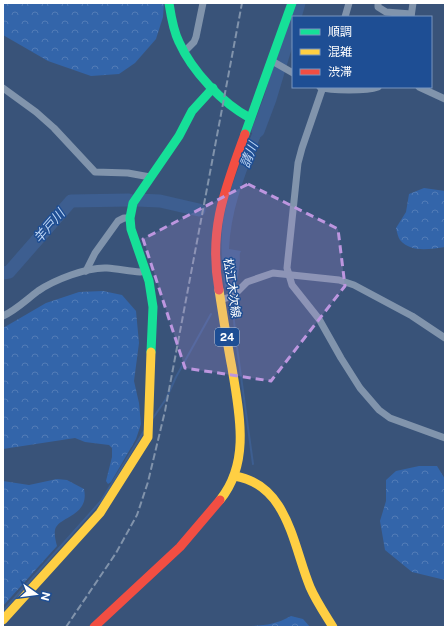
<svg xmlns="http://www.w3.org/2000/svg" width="448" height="630" viewBox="0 0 448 630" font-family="'Public Sans','Noto Sans JP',sans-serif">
  <defs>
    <pattern id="forest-crowns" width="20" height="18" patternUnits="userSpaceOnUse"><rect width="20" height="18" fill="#3365aa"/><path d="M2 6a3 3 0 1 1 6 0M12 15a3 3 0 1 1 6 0" fill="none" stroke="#527cb7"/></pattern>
  </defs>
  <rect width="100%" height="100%" fill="#395379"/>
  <g fill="url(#forest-crowns)">
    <path d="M3,3H164L163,17L156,39L135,63L119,74L91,76L48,61L3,35Z"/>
    <path d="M424,188L445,191V247C430,249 411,253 400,240C398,237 397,232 396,228L406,212L409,194Z"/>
    <path d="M103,291L122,295L136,311L139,343L134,381L139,403L141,424L136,439L111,482L108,484L106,481L112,457V448L109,445L85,442L75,438L3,449V328L46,303L79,292Z"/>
    <path d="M419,466H437L445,479V580L412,572L385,550L380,521L386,501V480L396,471Z"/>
    <path d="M57,479L67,480L84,489C90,517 58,516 55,530C54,535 56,542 57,546L3,606V481L29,485Z"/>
    <path d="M291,616L303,619L310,627H237C258,625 272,627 291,616Z"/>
  </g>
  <path fill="#3d5e90" d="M260,113L269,117C251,159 231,203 229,249L241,251C239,255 240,256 240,260C240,266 237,286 234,290H232L231,293L225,289C222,267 220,245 223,222C229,184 247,148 260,113Z"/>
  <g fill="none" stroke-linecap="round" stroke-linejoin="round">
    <g stroke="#3d5e90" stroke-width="2">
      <path d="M232,302L236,340L253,464"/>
      <path d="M153,418L166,399L176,377L211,314"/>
      <path d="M3,611L101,501L144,431"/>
    </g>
    <g stroke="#3d5e90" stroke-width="13">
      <path d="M295,17L299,3"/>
      <path d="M258,131L270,99L293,22"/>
      <path d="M137,200L160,201L199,210"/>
      <path d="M3,273L9,272L71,201L129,200"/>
    </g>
    <g stroke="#8194ac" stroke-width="7">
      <path d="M378,3V7L386,12L411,14"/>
      <path d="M345,17L349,3"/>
      <path d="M411,17L413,3"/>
      <path d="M185,51L194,42L196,37L203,3"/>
      <path d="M272,61L293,73"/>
      <path d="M320,87C331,91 367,91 378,87"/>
      <path d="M323,87L302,148L298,163L287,268L292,285L319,319L341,358L360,388L379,410L390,418L445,438"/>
      <path d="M419,87L445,99"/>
      <path d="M3,88L36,112L54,128L95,172L128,173L150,177"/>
      <path d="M86,271L95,253L118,221L124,218H130"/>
      <path d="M220,300L233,296L247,282L273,273L339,280L354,285L412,316L445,338"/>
      <path d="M3,316C16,310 26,300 38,291C54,280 87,267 107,268C118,269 129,271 140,272L145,271"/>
    </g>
    <g stroke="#16e098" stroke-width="9">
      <path d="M169,3C171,16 173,30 179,42C192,71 222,103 250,118"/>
      <path d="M245,134L292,3"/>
      <path d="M151,352L153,307L149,281L131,229L130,218L133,203L179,136L192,111L213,88"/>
    </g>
    <g stroke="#ffcf43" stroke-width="9">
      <path d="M219,290C223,316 227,342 232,368C239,412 251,462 220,500"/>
      <path d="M234,476C288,484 293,546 310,587C316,601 325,614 333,627"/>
      <path d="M3,620L100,513L148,437L151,352"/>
    </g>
    <g stroke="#f24e42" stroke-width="9">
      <path d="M219,290C208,230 225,189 245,134"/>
      <path d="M94,627L180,547L220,500"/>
    </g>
    <path stroke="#8193ab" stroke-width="2" stroke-dasharray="7 3" stroke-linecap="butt" d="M66,627L116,553L137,515L148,482L165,411L242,3"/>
  </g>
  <path fill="#bd96df" fill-opacity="0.2" stroke="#bd96df" stroke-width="3" stroke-dasharray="8 5" stroke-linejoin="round" d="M248,184L338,229L345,286L271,381L185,368L143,239Z"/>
  <g text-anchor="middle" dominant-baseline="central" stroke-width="3" stroke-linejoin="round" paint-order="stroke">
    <rect fill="#1e4e94" stroke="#bccadf" stroke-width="1" x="215" y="328" width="24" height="18" rx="3"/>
    <g font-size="11" font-weight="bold" fill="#fff">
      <text x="227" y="337">24</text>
    </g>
    <g font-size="12" fill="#fff" stroke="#1e4e94">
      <text transform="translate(232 288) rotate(82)">松江木次線</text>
    </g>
    <g font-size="13" font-style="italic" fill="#bdd5f5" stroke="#1e4e94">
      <text transform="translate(249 155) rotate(-69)">請川</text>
      <text transform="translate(49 226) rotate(-49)">羊戸川</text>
    </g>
  </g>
  <rect width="448" height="630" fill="none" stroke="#ffffff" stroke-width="8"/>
  <rect x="292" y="16" width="140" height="72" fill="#1e4e94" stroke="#7895bf"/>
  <rect x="300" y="29" width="20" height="6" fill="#16e098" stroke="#7895bf"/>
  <text x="328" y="36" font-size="12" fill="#ffffff">順調</text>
  <rect x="300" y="49" width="20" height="6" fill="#ffcf43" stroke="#7895bf"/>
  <text x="328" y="56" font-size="12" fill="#ffffff">混雑</text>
  <rect x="300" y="69" width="20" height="6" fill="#f24e42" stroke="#7895bf"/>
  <text x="328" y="76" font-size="12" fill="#ffffff">渋滞</text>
  <g transform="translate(36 594) rotate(104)" stroke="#1e4e94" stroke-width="3" paint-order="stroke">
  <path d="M0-3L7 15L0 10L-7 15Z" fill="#ffffff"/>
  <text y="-6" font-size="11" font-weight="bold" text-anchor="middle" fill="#ffffff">N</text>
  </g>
</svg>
